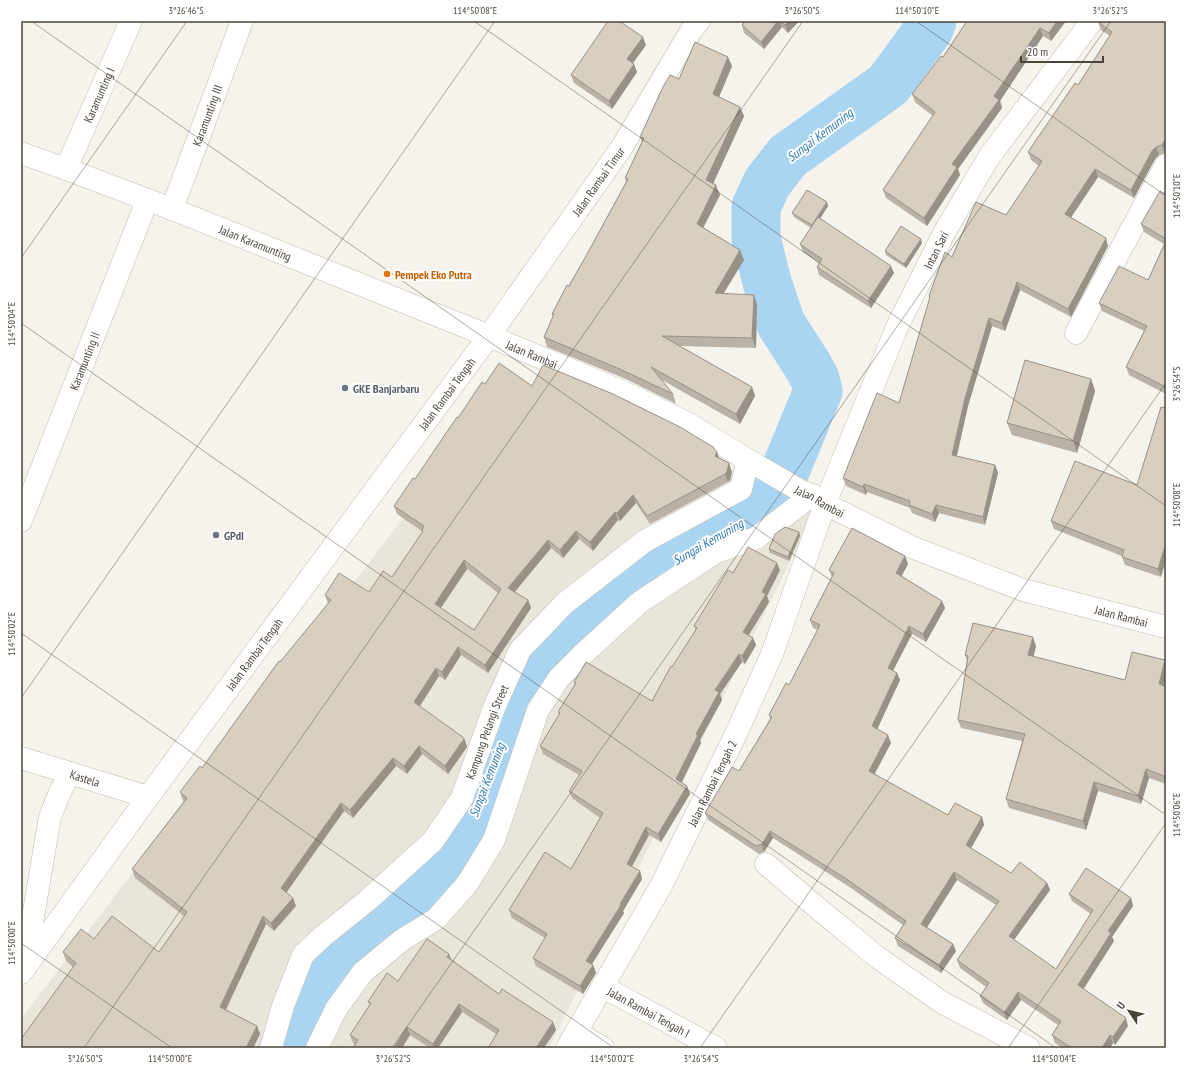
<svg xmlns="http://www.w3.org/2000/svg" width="1187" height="1069" viewBox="0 0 1187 1069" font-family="'PT Sans Narrow',sans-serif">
  <rect width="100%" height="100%" fill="#f6f3ec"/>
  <path fill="#eae5da" d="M503,387L762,482L814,514L549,1048H21V1019Z"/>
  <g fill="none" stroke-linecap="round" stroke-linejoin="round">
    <path stroke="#a9d4f2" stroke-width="49" d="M284,1048L294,1024L307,1000L330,975L402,918L434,882L459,845L478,808L513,707L545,662L635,587L706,540L727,533L761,510L778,488L818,391L815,379L808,366L781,324L767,282L756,238V207L767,183L788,156L888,85L929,29L932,21"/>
    <defs>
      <g id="pedestrian">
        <path id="s1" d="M271,1048L283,1006L303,955L322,937L368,900L433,841L462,798L494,708L520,650L565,603L645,541L741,489L748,460"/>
        <path d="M317,1048L336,1009L363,972L402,940L436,919L467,884L494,840L538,710L559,678L583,654L640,602L716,552L756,538L812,495"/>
      </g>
      <g id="minor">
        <path id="s2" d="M21,153L66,169L172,209L489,336L622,147L691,31L699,21"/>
        <path id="s3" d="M66,169L131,21"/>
        <path id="s4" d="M172,209L242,21"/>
        <path d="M1076,333L1166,165"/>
        <path id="s5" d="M21,521L147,201"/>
        <path d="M766,864L814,905L877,957L943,1003L1029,1048"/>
        <path id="s6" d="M603,987L716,1048"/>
        <path d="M576,1032L603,1048"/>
      </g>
      <g id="tertiary">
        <path id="s7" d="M21,758L148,797"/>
        <path d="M25,964L50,817L60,792L70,773"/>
        <path id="s8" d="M21,973L148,797L489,336L621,391L689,424L748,460L801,491L812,495L825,504L914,548L1023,590L1166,627"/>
        <path id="s9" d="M567,1048L661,886L735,736L772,654L825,504L897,327L944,233L989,157L1092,21"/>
      </g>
    </defs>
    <use href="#pedestrian" stroke="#c2bbae" stroke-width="23"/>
    <use href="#minor" stroke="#c2bbae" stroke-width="23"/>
    <use href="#tertiary" stroke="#c2bbae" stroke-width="23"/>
    <use href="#pedestrian" stroke="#fff" stroke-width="22"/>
    <use href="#minor" stroke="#fff" stroke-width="22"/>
    <use href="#tertiary" stroke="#fff" stroke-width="22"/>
  </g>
  <g fill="#bab2a6" fill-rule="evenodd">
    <path d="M745,21H799L788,33L782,27L764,49L744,33L742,25Z"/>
    <path d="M967,21H1066L1051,41L1043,36L1000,101L1002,108L958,169L960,175L927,226L886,198L883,190L933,116L915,102L912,94L943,57Z"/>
    <path d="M1166,21V151L1165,153L1159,155L1155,159L1134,198L1098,177L1071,217L1108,246L1071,317L1020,290L1005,331L992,326L968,406L957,456L995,465L998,473L985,525L939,513L935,522L912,513L910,508L867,492L866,495L846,486L843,478L899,403L930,299L929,296L952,257L1006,215L1039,166L1031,160L1028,152L1078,85L1110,36L1101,30L1098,22Z"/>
    <path d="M646,45L633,63L637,72L612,109L574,83L571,75Z"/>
    <path d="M732,66L719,97L744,116L713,184L720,195L703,228L740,250L744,260L724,293L757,304L756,348L679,346L752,387L755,396L740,424L662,380L673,394L676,404L626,379L547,347L544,337L553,316L552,314L586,256L626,182L625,178L642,142L640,137L679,79Z"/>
    <path d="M1166,195V394L1129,375L1126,367L1144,331L1102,311L1099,303L1148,280L1164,244L1144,232L1141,224Z"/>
    <path d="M827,202L828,206L820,219L894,273L871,308L819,275L817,267L819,263L803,252L800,244L811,228L794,217L792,213Z"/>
    <path d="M922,243L906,268L886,255L885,251Z"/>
    <path d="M1091,379L1095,391L1077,453L1012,435L1007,423Z"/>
    <path d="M485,384L532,386L717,452L719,458L732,472L730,480L728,482L650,524L636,503L620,521L618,520L593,551L579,539L563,558L551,548L515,592L528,600L531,608L488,673L461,655L445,680L439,676L420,706L467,746V747L448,774L422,754L407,774L396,766L353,818L344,811L286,892L296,906L274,931L266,924L226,1010L257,1026L260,1034L253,1048H21L73,967L66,961L63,952L94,939L159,952L184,916L135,878L132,869L184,801H183L180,792L202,768L280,662L328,604L325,595L369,592L392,577L423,532L397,514L394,506L415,479L458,418ZM467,569L498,593L474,630L441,608Z"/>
    <path d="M1137,485L1161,577L1125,565L1122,557V556L1054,529L1051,521Z"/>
    <path d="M799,532L800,536L789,561L770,553L769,549Z"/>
    <path d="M905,556L908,564L901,576L945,608L926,642L912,634L893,671L897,673L900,680L877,729L891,743L874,774L948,815L982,817L984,825L971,848L1011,873L1047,883L1050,890L1014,940L1056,969L1091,914L1072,901L1069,894L1131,898L1133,906L1112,937L1114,941L1083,989L1128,1026L1115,1045L1113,1043L1110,1048H1063L1055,1043L1052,1035L1058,1025L1021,1000L1007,1020L983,1003L980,996L986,987L960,968L957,960L996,905L957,880L927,927L953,944L956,951L941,973L898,946L895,938L903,925L848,886L773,838L764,852L759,854L708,820L705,813L739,771L770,719L769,715L789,685L818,630L813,628L810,620L832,577L829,570Z"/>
    <path d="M780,570L767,596L769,602L749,635L753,638L756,645L745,664L742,662L720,694L722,700L700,740L701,743L682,783L690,794L661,842L649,835L632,867L640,871L642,879L623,911L624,913L591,964L593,965L596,973L583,994L536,966L533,958L545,938L512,918L509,910L571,869L600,818L572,798L569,791L579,775L543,754L540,746L559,714L558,712L575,684L574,682L652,701L672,667L696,631L694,626L733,573Z"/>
    <path d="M1036,646L1033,657L1125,680L1164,686L1166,687V784L1149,778L1141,804L1098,791L1086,830L1009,808L1006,799L1022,741L961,728L958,720L967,661L965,655Z"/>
    <path d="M449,954L451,959L499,994L553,1022L556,1030L496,1034L462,1012L438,1048H430L410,1035L355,1045L353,1043L350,1035L370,1005L368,1002L398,981Z"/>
  </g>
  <g fill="#979187">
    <path d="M778,21H779L782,27L764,49L761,42Z"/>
    <path d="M789,21H799L788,33L785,25Z"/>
    <path d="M1057,21H1066L1051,41L1049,33Z"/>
    <path d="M1040,28L1043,36L1000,101L1002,108L958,169L960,175L927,226L924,218L952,164L994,96Z"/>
    <path d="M643,37L646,45L630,67L627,59Z"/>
    <path d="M728,57L732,66L716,104L713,94Z"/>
    <path d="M634,64L637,72L612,109L609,101Z"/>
    <path d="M740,107L744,116L710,190L706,180Z"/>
    <path d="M1164,141L1166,146L1165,153L1162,145Z"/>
    <path d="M1156,147L1159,155L1155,159L1134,198L1131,190L1152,151Z"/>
    <path d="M1095,169L1098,177L1068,222L1065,214Z"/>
    <path d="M716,185L720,195L700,234L697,224Z"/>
    <path d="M827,202L828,206L813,229L812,225Z"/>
    <path d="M1106,238L1108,246L1071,317L1068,309Z"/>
    <path d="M921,239L922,243L906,268L904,264Z"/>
    <path d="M740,250L744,260L718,302L715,293Z"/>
    <path d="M891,266L894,273L871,308L868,301Z"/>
    <path d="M1017,282L1020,290L1005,331L1002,323Z"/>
    <path d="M754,295L757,304L756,348L752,338Z"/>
    <path d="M989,318L992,326L968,406L955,463L952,455L965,398Z"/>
    <path d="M1091,379L1095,391L1077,453L1073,441Z"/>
    <path d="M752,387L755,396L740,424L736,414Z"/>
    <path d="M717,452L720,460L715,456Z"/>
    <path d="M729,463L732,472L730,480L728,482L725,474Z"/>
    <path d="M995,465L998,473L985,525L983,517Z"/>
    <path d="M864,484L867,492L866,495L863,487Z"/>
    <path d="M633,495L636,503L620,521L617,513Z"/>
    <path d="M936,505L939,513L935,522L932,514Z"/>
    <path d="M615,512L618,520L593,551L590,542Z"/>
    <path d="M576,531L579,539L563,558L560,550Z"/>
    <path d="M799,532L800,536L789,561L788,557Z"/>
    <path d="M548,540L551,548L511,596L508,588Z"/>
    <path d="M1166,543V560L1161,577L1158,569Z"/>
    <path d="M905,556L908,564L899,581L896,573Z"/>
    <path d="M464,560L467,569L438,612L435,604Z"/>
    <path d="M777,563L780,570L767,596L769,602L746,639L743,632L762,592Z"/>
    <path d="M528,600L531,608L488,673L485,665Z"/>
    <path d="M942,601L945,608L926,642L923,634Z"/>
    <path d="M909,626L912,634L890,676L888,668Z"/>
    <path d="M1033,637L1036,646L1032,664L1028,655Z"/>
    <path d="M753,638L756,645L745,664L742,656Z"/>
    <path d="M458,647L461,655L445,680L442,672Z"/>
    <path d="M739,654L742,662L720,694L722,700L700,740L701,743L679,787L676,779L715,690Z"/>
    <path d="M1165,660L1166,663V678L1162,692L1159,684Z"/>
    <path d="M436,668L439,676L417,710L414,702Z"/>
    <path d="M897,673L900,680L875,734L872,726Z"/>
    <path d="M888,735L891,743L872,779L869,771Z"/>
    <path d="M464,738L467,746V747L448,774L445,766Z"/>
    <path d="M419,746L422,754L407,774L404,766Z"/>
    <path d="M393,758L396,766L353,818L350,810Z"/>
    <path d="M1146,769L1149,778L1141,804L1138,796Z"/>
    <path d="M1094,782L1098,791L1086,830L1083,821Z"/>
    <path d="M687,786L690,794L661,842L658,834Z"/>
    <path d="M341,803L344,811L284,896L281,888Z"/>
    <path d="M982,817L984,825L969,852L966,845Z"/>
    <path d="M646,827L649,835L629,871L627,864Z"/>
    <path d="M770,831L773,838L764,852L762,844Z"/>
    <path d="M640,871L642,879L623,911L624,913L589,969L586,961Z"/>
    <path d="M954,872L957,880L924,932L921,924Z"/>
    <path d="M1047,883L1050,890L1011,944L1009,936Z"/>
    <path d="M293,898L296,906L274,931L271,923Z"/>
    <path d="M1131,898L1133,906L1112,937L1114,941L1081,993L1078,985L1108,931Z"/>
    <path d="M263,916L266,924L223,1015L220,1007Z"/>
    <path d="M953,944L956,951L941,973L939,965Z"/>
    <path d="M449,954L452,962L447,957Z"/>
    <path d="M593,965L596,973L583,994L580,986Z"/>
    <path d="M1018,992L1021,1000L1007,1020L1004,1013Z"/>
    <path d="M459,1004L462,1012L438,1048H434L433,1044Z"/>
    <path d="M1126,1018L1128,1026L1115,1045L1113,1037Z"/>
    <path d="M553,1022L556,1030L544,1048H536Z"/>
    <path d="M257,1026L260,1034L253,1048H246Z"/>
    <path d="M407,1027L410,1035L402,1048H394Z"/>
    <path d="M1110,1035L1113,1043L1110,1048H1102Z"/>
  </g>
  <g fill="#d8cfc1" stroke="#979187" fill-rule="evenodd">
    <path d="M608,21H619L643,37L627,59L634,64L609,101L571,75Z"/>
    <path d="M745,21H778L761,42L742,25Z"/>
    <path d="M780,21H789L785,25Z"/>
    <path d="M967,21H1057L1049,33L1040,28L994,96L999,100L952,164L957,167L924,218L883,190L935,112L912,94L941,56L943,57Z"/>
    <path d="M1098,21H1166V142L1164,141L1162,145L1156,147L1152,151L1131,190L1095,169L1065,214L1106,238L1068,309L1017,282L1002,323L989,318L965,398L952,455L995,465L983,517L936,505L932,514L909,505L910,501L864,484L863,487L843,478L877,393L899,403L930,297L929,296L945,252L952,257L976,202L1006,215L1042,161L1028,152L1075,83L1078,85L1112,32L1098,22Z"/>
    <path d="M695,42L728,57L713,94L740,107L706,180L716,185L697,224L740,250L715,293L754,295L752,338L662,336L752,387L736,414L651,367L673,394L622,370L544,337L554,314H552L567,285L569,286L586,256L628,179L625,178L644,138L640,137L663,87L670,75L679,79Z"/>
    <path d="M807,190L827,202L812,225L792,213Z"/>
    <path d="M1160,191L1166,195V239L1141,224Z"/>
    <path d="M818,217L891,266L868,301L817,267L822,259L800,244Z"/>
    <path d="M901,226L921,239L904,264L885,251Z"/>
    <path d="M1166,241V387L1126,367L1147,326L1099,303L1119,266L1148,280Z"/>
    <path d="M1025,360L1091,379L1073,441L1007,423Z"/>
    <path d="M499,363L532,386L543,365L613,394L680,427L713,447L717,452L715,456L729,463L727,472L725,474L647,516L633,495L617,513L615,512L590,542L576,531L560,550L548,540L508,588L528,600L485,665L458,647L442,672L436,668L414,702L464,738V739L445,766L419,746L404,766L393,758L350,810L341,803L281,888L293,898L271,923L263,916L220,1007L257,1026L246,1048H21V1039L76,963L63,952L81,929L94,939L112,916L159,952L187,912L132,869L187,798L180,792L200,766L202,768L279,661L280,662L331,600L325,595L339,573L369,592L383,571L392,577L423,531L422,530L424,526L394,506L413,478L415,479L457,417L458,418L482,382L485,384ZM464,560L501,589L474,630L435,604Z"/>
    <path d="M1161,407L1166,408V543L1158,569L1122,557L1124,550L1051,521L1075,461L1137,485Z"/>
    <path d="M785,527L799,532L788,557L769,549L775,534Z"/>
    <path d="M852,528L905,556L896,573L942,601L923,634L909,626L888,668L897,673L872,726L888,735L869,771L948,815L955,803L982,817L966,845L1011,873L1020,862L1047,883L1009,936L1056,969L1093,910L1069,894L1086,868L1131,898L1108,931L1111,933L1078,985L1126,1018L1113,1037L1110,1035L1102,1048H1072L1052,1035L1061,1021L1018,992L1004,1013L980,996L989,983L957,960L999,901L954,872L921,924L953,944L939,965L895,938L906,921L845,878L770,831L762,844L756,846L705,813L732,767L739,771L772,717L769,715L786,683L789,685L820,625L810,620L834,573L829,570Z"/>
    <path d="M748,547L777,563L762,592L766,594L743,632L753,638L742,656L739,654L715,690L719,692L696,734L698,735L676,779L687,786L658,834L646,827L627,864L640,871L620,904L621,905L586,961L593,965L580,986L533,958L547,934L509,910L545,852L571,869L603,813L569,791L582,771L540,746L560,713L558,712L576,683L574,682L586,662L652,701L671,666L672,667L697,628L694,626L728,570L733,573Z"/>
    <path d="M973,623L1033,637L1028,655L1125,680L1132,652L1165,660L1159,684L1166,687V777L1146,769L1138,796L1094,782L1083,821L1006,799L1025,734L958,720L968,656L965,655Z"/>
    <path d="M427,939L449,954L447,957L499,994L502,989L553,1022L536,1048H488L499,1030L459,1004L433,1044L407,1027L394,1048H353L358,1040L350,1035L371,1003L368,1002L387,973L398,981Z"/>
  </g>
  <path fill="none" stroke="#4b4439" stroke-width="1" stroke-opacity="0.45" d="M31,21L1166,815M474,21L1166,506M916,21L1166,196M21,258L187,21M21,323L1056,1048M21,633L614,1048M21,698L495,21M21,943L172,1048M84,1048L803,21M392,1048L1111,21M700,1048L1166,383M1008,1048L1166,823"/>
  <circle fill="#e8710a" stroke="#fff" stroke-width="1.5" cx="387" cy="274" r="4"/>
  <g fill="#6b7280" stroke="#fff" stroke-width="1.5">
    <circle cx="345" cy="388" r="4"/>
    <circle cx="216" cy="535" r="4"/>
  </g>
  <g text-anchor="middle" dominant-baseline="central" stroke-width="4" stroke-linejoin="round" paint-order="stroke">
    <g font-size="12" fill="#4b4439" stroke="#fff">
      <text stroke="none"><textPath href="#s3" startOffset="81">Karamunting I</textPath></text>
      <text stroke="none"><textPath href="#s4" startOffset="100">Karamunting III</textPath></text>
      <text stroke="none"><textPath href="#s2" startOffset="692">Jalan Rambai Timur</textPath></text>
      <text stroke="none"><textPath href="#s2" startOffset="251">Jalan Karamunting</textPath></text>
      <text stroke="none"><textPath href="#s9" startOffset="881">Intan Sari</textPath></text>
      <text stroke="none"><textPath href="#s8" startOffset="837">Jalan Rambai</textPath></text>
      <text stroke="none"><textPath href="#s5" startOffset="172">Karamunting II</textPath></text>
      <text stroke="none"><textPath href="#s8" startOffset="719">Jalan Rambai Tengah</textPath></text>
      <text stroke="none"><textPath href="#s8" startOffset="1161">Jalan Rambai</textPath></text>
      <text stroke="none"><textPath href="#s8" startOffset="1485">Jalan Rambai</textPath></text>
      <text stroke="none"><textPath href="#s8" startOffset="395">Jalan Rambai Tengah</textPath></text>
      <text stroke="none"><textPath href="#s1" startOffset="394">Kampung Pelangi Street</textPath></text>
      <text stroke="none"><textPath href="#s7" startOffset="67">Kastela</textPath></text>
      <text stroke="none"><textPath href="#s9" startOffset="302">Jalan Rambai Tengah 2</textPath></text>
      <text stroke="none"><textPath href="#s6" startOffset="52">Jalan Rambai Tengah I</textPath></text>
    </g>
    <g font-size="12" font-weight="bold" fill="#c56008" stroke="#fff" text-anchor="start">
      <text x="395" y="274">Pempek Eko Putra</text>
    </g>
    <g font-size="12" font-weight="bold" fill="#5b616d" stroke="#fff" text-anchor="start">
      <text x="353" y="388">GKE Banjarbaru</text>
      <text x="224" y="535">GPdI</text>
    </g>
    <g font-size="13" font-style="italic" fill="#2e7ab2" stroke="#fff">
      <text transform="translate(820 135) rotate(-37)">Sungai Kemuning</text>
      <text transform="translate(708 542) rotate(-30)">Sungai Kemuning</text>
      <text transform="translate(487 780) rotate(-69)">Sungai Kemuning</text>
    </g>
  </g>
  <rect width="1187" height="1069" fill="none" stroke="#ffffff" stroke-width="44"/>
  <g transform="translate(1129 1011) rotate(305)" stroke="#ffffff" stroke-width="3" paint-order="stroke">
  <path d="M0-3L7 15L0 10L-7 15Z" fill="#4b4439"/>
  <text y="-6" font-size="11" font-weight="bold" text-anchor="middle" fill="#4b4439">U</text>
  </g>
  <path d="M1021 56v6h82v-6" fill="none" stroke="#4b4439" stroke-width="2"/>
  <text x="1027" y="56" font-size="12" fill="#4b4439" stroke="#ffffff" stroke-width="3" paint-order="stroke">20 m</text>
  <rect x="22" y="22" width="1143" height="1025" fill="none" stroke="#4b4439" stroke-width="1.5"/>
  <g font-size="10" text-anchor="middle" fill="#4b4439">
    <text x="186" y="14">3°26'46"S</text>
    <text x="475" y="14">114°50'08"E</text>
    <text x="802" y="14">3°26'50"S</text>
    <text x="917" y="14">114°50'10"E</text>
    <text x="1110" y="14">3°26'52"S</text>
    <text transform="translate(1176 196) rotate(-90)" y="4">114°50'10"E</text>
    <text transform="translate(11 324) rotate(-90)" y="4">114°50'04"E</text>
    <text transform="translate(1176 384) rotate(-90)" y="4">3°26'54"S</text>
    <text transform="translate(1176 505) rotate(-90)" y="4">114°50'08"E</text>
    <text transform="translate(11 634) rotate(-90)" y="4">114°50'02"E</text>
    <text transform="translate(1176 815) rotate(-90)" y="4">114°50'06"E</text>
    <text transform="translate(11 943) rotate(-90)" y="4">114°50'00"E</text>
    <text x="85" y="1062">3°26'50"S</text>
    <text x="170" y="1062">114°50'00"E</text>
    <text x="393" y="1062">3°26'52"S</text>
    <text x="612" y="1062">114°50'02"E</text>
    <text x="701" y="1062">3°26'54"S</text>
    <text x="1054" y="1062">114°50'04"E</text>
  </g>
</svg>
